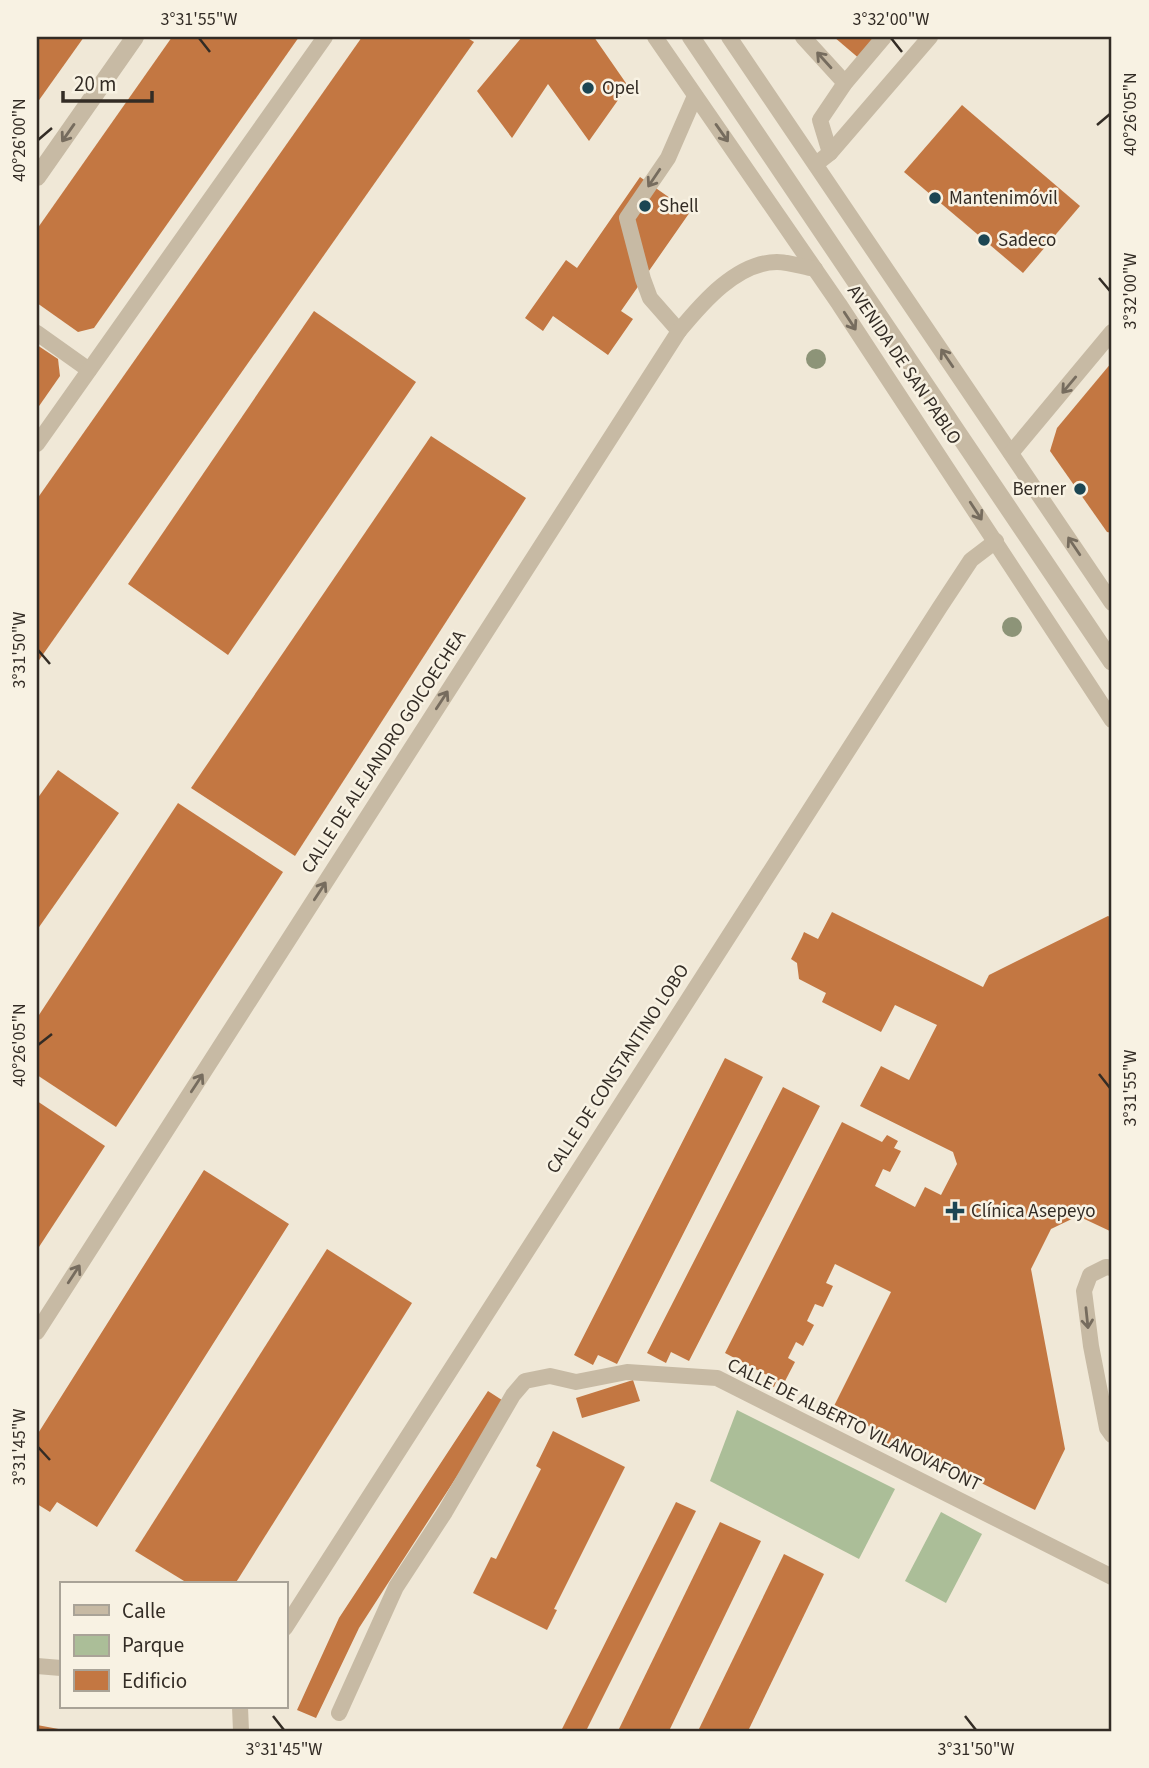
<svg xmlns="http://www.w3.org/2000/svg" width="1149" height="1768" viewBox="0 0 1149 1768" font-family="'Source Sans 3',sans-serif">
  <rect width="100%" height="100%" fill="#f0e8d7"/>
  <g fill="#abbe98">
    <path d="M737,1410L895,1489L859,1559L710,1481Z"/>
    <path d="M941,1512L982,1534L946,1603L905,1581Z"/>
  </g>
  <g fill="#c37742">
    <path d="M37,37H84L37,103Z"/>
    <path d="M172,37H299L94,328L78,332L37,303V229Z"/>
    <path d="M362,37H466L474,42L37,663V499Z"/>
    <path d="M522,37H594L628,86L589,141L548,84L512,138L477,91Z"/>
    <path d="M834,37H892L868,66Z"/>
    <path d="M962,105L1080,206L1023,273L904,172Z"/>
    <path d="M640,177L690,212L621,311L633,319L608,355L553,316L543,331L525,318L566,260L577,268Z"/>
    <path d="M314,311L416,382L228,655L128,584Z"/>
    <path d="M37,345L58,359L60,376L37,409Z"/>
    <path d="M1112,362V533L1107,532L1050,451L1057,428Z"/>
    <path d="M431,436L526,498L295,856L191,788Z"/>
    <path d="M58,770L119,813L37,930V799Z"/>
    <path d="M178,803L283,872L116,1127L37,1075V1018Z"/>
    <path d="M832,912L983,987L989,975L1108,916L1112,918V1232L1078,1216L1051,1229L1031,1269L1065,1449L1035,1510L892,1438L888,1445L876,1440L880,1432L833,1408L891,1292L835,1264L826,1283L833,1286L823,1307L815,1304L807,1321L814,1325L803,1346L796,1342L788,1358L795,1362L784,1383L777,1380L774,1387L763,1381L767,1375L725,1353L842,1122L882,1142L887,1135L898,1141L894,1148L901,1151L890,1172L883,1169L875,1186L915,1207L925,1187L941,1195L957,1164L953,1152L860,1106L881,1066L909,1080L937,1025L895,1005L881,1032L822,1002L826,993L799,979L797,963L791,959L802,937L804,932L818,939Z"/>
    <path d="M725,1058L763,1077L617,1364L598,1355L593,1365L574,1355Z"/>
    <path d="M783,1087L820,1106L689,1361L671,1352L666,1363L647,1353Z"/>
    <path d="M37,1101L105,1146L37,1250Z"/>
    <path d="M204,1170L289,1224L97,1527L57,1502L50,1512L37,1504V1435Z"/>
    <path d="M327,1249L412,1303L235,1584H189L135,1551Z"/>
    <path d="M633,1380L640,1401L582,1418L576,1398Z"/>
    <path d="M488,1391L505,1402L359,1628L316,1718L297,1710L339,1618Z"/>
    <path d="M553,1431L625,1467L554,1609L557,1610L547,1630L473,1593L491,1557L496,1559L541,1469L536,1466Z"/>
    <path d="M676,1502L696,1511L586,1731H561Z"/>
    <path d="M720,1522L761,1541L669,1731H618Z"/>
    <path d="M784,1554L824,1574L748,1731H698Z"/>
    <path d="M37,1725L64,1730V1731H37Z"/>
  </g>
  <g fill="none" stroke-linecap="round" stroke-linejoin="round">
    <g stroke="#c7baa4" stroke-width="16">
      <path d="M655,37L839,304L1112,720"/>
      <path d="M729,37L1112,603"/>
      <path d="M803,37L845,83"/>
      <path d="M830,153L820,120L845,83L884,37"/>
      <path d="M816,164L830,153L930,37"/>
      <path d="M679,331L650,298L643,279L627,218L668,158L695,96"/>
      <path d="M37,333L89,370"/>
      <path d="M37,444L325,37"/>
      <path d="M1011,453L1112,332"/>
      <path d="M1112,1268L1106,1267L1090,1275L1084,1291L1091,1346L1107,1428L1112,1435"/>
      <path d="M37,1332L679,331C702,303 737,262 777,262C789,262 803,267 815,269"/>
      <path d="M285,1628L940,607L971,560L996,541"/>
      <path d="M37,1666L61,1668"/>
      <path d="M240,1707L241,1731"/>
      <path d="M339,1713L396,1587L445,1512L513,1395L525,1381L550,1376L576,1382L627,1372L717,1378L1112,1577"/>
    </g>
    <path stroke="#c7baa4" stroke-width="18" d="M37,177L135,37"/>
    <path stroke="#c7baa4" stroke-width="18" d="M691,37L1112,662"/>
  </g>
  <g fill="#8d9478">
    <circle cx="816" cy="359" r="10"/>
    <circle cx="1012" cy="627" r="10"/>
  </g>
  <defs><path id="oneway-shaft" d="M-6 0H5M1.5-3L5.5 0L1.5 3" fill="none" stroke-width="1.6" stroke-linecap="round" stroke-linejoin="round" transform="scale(1.75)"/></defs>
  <g stroke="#766c5e">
    <use href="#oneway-shaft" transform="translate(824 60) rotate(-132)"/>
    <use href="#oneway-shaft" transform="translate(68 133) rotate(125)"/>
    <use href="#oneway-shaft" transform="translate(722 133) rotate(55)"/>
    <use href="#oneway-shaft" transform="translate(654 178) rotate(124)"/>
    <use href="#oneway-shaft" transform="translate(850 321) rotate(57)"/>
    <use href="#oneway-shaft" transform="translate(947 358) rotate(-124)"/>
    <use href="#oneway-shaft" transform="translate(1069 385) rotate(130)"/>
    <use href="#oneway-shaft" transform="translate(976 511) rotate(57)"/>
    <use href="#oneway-shaft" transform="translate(1074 546) rotate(-124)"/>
    <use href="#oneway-shaft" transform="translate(442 700) rotate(-57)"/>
    <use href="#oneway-shaft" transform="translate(320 891) rotate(-57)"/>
    <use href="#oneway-shaft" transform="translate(197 1083) rotate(-57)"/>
    <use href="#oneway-shaft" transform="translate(74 1274) rotate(-57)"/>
    <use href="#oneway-shaft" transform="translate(1087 1318) rotate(84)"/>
  </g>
  <path fill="none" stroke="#332c25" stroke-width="2.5" d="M199,38L210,52M891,38L902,52M1097,125L1110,114M38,140L52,128M1099,278L1110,291M38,650L50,664M38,1045L52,1034M1099,1074L1110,1088M38,1447L50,1460M273,1716L284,1730M965,1716L976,1730"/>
  <g fill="#1c4653" stroke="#f8f2e3" stroke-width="2.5">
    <circle cx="588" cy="88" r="7"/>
    <circle cx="935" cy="198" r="7"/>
    <circle cx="645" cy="206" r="7"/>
    <circle cx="984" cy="240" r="7"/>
    <circle cx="1080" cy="489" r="7"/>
    <path d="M951.5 1200.5h7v7h7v7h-7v7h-7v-7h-7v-7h7z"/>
  </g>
  <g text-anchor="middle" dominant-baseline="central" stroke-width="5" stroke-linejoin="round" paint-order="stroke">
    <g font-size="19" fill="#332c25" stroke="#f8f2e3" text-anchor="start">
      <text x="602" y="88">Opel</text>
      <text x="949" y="198">Mantenimóvil</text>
      <text x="659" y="206">Shell</text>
      <text x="998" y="240">Sadeco</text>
      <text x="1066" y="489" text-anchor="end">Berner</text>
      <text x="971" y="1211">Clínica Asepeyo</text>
    </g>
    <g font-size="19" fill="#332c25" stroke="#f8f2e3">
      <text transform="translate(904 365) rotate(56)">AVENIDA DE SAN PABLO</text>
      <text transform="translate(384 752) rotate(-57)">CALLE DE ALEJANDRO GOICOECHEA</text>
      <text transform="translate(618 1069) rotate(-57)">CALLE DE CONSTANTINO LOBO</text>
      <text transform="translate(854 1425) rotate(26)">CALLE DE ALBERTO VILANOVAFONT</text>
    </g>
  </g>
  <rect width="1149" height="1768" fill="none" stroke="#f8f2e3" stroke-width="77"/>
  <rect x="60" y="1582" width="228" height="126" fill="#f8f2e3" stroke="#a9a397" stroke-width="2"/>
  <rect x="74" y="1605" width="35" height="10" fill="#c7baa4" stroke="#a9a397" stroke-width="2"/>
  <text x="122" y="1618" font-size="21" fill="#332c25">Calle</text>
  <rect x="74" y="1635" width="35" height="21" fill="#abbe98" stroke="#a9a397" stroke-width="2"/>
  <text x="122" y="1652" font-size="21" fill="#332c25">Parque</text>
  <rect x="74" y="1670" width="35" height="21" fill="#c37742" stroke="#a9a397" stroke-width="2"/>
  <text x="122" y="1688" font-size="21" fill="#332c25">Edificio</text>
  <path d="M63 91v10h89v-10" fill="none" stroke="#332c25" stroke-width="3.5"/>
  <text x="74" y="91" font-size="21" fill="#332c25" stroke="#f8f2e3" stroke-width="5" paint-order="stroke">20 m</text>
  <rect x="38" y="38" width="1072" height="1692" fill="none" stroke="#332c25" stroke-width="2.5"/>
  <g font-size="18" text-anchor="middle" fill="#332c25">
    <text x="199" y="25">3°31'55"W</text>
    <text x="891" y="25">3°32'00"W</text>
    <text transform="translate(1130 114) rotate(-90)" y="6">40°26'05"N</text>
    <text transform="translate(19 140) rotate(-90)" y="6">40°26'00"N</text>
    <text transform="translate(1130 291) rotate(-90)" y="6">3°32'00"W</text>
    <text transform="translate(19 650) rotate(-90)" y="6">3°31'50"W</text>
    <text transform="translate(19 1045) rotate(-90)" y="6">40°26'05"N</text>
    <text transform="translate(1130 1088) rotate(-90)" y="6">3°31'55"W</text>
    <text transform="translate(19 1447) rotate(-90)" y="6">3°31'45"W</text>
    <text x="284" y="1755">3°31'45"W</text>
    <text x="976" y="1755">3°31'50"W</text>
  </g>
</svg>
